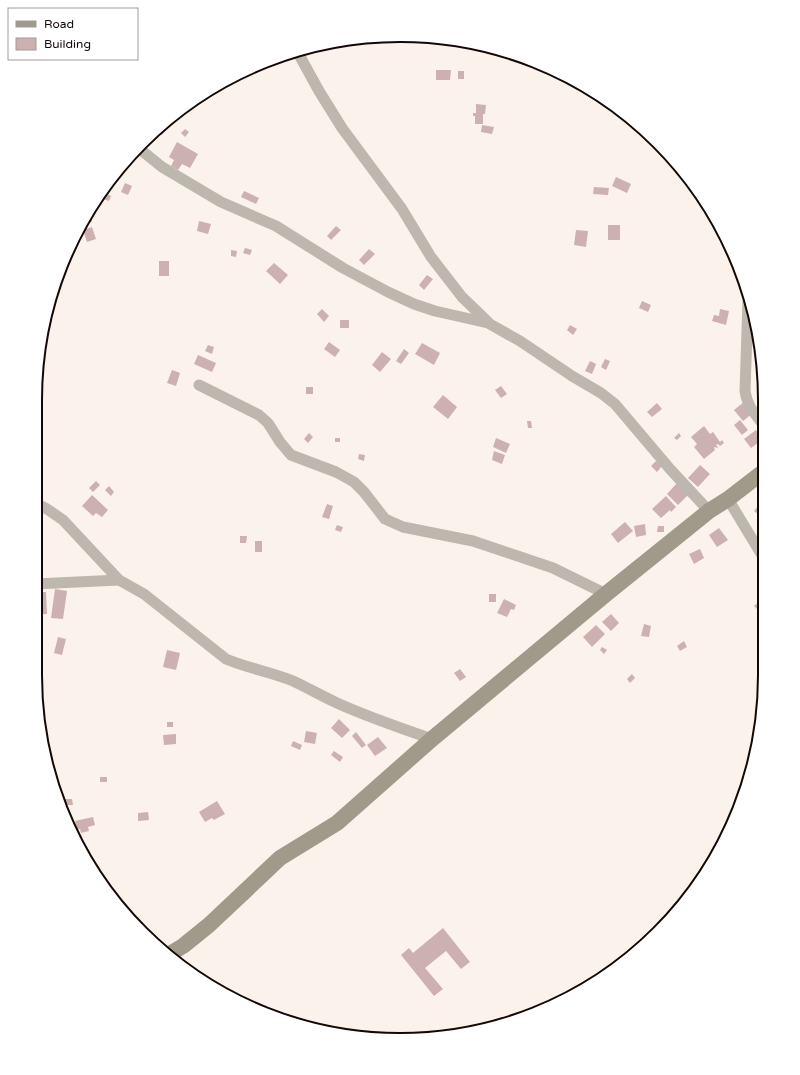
<svg xmlns="http://www.w3.org/2000/svg" width="800" height="1075" viewBox="0 0 800 1075" font-family="'Varela Round',sans-serif">
  <rect width="100%" height="100%" fill="#fcf2ec"/>
  <g fill="#cdb0b0">
    <path d="M436,70H451L450,80H436Z"/>
    <rect x="458" y="71" width="6" height="8"/>
    <path d="M476,104L486,105L485,114H483V124H475V116H473V113H476Z"/>
    <path d="M482,125L494,127L492,134L481,132Z"/>
    <path d="M164,126L167,128L162,135L157,132Z"/>
    <path d="M185,129L189,132L185,137L181,133Z"/>
    <path d="M177,142L198,154L190,168L182,164L178,170L171,166L174,160L169,157Z"/>
    <path d="M678,167L681,172L677,175L673,170Z"/>
    <path d="M616,177L631,184L627,193L612,186Z"/>
    <path d="M125,183L132,186L128,195L121,192Z"/>
    <path d="M594,187L609,188L608,195L593,194Z"/>
    <path d="M244,191L259,198L256,204L241,197Z"/>
    <path d="M105,193L111,196L109,201L103,199Z"/>
    <path d="M90,212L92,222L85,223Z"/>
    <path d="M199,221L211,224L208,234L197,231Z"/>
    <rect x="608" y="225" width="12" height="15"/>
    <path d="M336,226L341,230L331,240L327,236Z"/>
    <path d="M92,227L96,239L87,242L83,230Z"/>
    <path d="M576,230L588,231L586,247L574,245Z"/>
    <path d="M245,248L252,250L250,255L243,253Z"/>
    <path d="M369,249L375,254L364,265L359,260Z"/>
    <path d="M231,250L237,251L236,257L231,256Z"/>
    <rect x="159" y="261" width="10" height="15"/>
    <path d="M274,263L288,275L280,284L266,271Z"/>
    <path d="M427,275L433,279L424,290L419,285Z"/>
    <path d="M642,301L651,305L648,312L639,308Z"/>
    <path d="M322,309L329,316L324,322L317,314Z"/>
    <path d="M720,309L729,311L726,325L712,321L714,315L719,316Z"/>
    <rect x="340" y="320" width="9" height="8"/>
    <path d="M570,325L577,329L573,335L567,330Z"/>
    <path d="M329,342L340,350L335,357L324,349Z"/>
    <path d="M422,343L440,353L434,365L415,354Z"/>
    <path d="M208,345L214,347L212,354L205,351Z"/>
    <path d="M404,349L409,353L401,364L396,361Z"/>
    <path d="M382,352L391,359L380,372L372,365Z"/>
    <path d="M198,355L216,363L212,372L194,364Z"/>
    <path d="M605,359L610,361L606,370L601,367Z"/>
    <path d="M590,361L596,364L592,374L585,371Z"/>
    <path d="M172,370L180,373L176,386L167,383Z"/>
    <path d="M501,386L507,394L501,398L495,390Z"/>
    <rect x="306" y="387" width="7" height="7"/>
    <path d="M443,395L457,407L448,419L433,407Z"/>
    <path d="M744,402L753,413L743,421L734,410Z"/>
    <path d="M657,403L662,409L652,417L647,412Z"/>
    <path d="M740,420L748,430L742,435L734,425Z"/>
    <path d="M527,421H531L532,428H528Z"/>
    <path d="M704,426L710,434L713,432L720,442L722,440L724,443L720,446L718,444L716,445L718,447L717,448L715,447L714,448L715,450L704,459L694,447L697,444L691,437Z"/>
    <path d="M756,430L762,440L751,448L744,439Z"/>
    <path d="M309,433L313,437L308,443L304,439Z"/>
    <path d="M679,433L681,436L677,440L674,438Z"/>
    <rect x="335" y="438" width="5" height="4"/>
    <path d="M496,438L510,444L506,453L493,447Z"/>
    <path d="M494,451L505,455L502,464L492,460Z"/>
    <path d="M359,454L365,455L364,461L358,459Z"/>
    <path d="M656,461L662,466L657,472L651,466Z"/>
    <path d="M700,465L710,474L698,487L688,478Z"/>
    <path d="M96,481L100,485L93,492L89,488Z"/>
    <path d="M678,482L689,494L678,505L667,494Z"/>
    <path d="M109,486L114,492L111,496L105,490Z"/>
    <path d="M92,495L108,510L102,517L96,513L93,516L82,506Z"/>
    <path d="M666,496L676,507L671,512L670,510L661,518L652,509Z"/>
    <path d="M762,501H763V518L754,511Z"/>
    <path d="M327,504L333,506L329,519L322,517Z"/>
    <path d="M625,522L633,531L618,543L611,534Z"/>
    <path d="M645,524L646,535L636,537L634,526Z"/>
    <path d="M337,525L343,527L341,532L335,530Z"/>
    <path d="M658,526H664V532H657Z"/>
    <path d="M719,528L728,540L717,547L709,535Z"/>
    <path d="M240,536H247L246,543H240Z"/>
    <rect x="255" y="541" width="7" height="11"/>
    <path d="M700,549L704,558L694,564L689,554Z"/>
    <path d="M55,589L67,591L63,619L51,618Z"/>
    <path d="M35,592H46L47,614H36Z"/>
    <rect x="489" y="594" width="7" height="8"/>
    <path d="M764,597V613L762,614L754,606Z"/>
    <path d="M504,599L516,605L514,610L511,609L507,617L497,613Z"/>
    <path d="M611,614L619,623L611,631L602,622Z"/>
    <path d="M644,624L651,626L649,637L641,636Z"/>
    <path d="M596,625L605,634L592,647L583,637Z"/>
    <path d="M58,637L66,639L62,655L54,653Z"/>
    <path d="M684,641L687,647L680,651L677,646Z"/>
    <path d="M602,647L607,650L604,654L600,650Z"/>
    <path d="M167,650L180,653L176,670L163,667Z"/>
    <path d="M460,669L466,677L460,681L454,673Z"/>
    <path d="M632,674L635,678L630,683L627,679Z"/>
    <path d="M339,719L350,730L342,738L331,728Z"/>
    <rect x="167" y="722" width="6" height="5"/>
    <path d="M306,731L317,733L315,744L304,742Z"/>
    <path d="M356,732L366,745L362,748L352,736Z"/>
    <path d="M176,734V744L164,745L163,735Z"/>
    <path d="M378,737L387,748L375,756L367,745Z"/>
    <path d="M293,741L302,745L300,750L291,746Z"/>
    <path d="M334,751L343,757L340,762L331,755Z"/>
    <rect x="100" y="777" width="7" height="5"/>
    <path d="M65,799H72L73,805H65Z"/>
    <path d="M217,801L225,814L214,820L212,818L205,822L199,812Z"/>
    <path d="M148,812L149,820L138,821V813Z"/>
    <path d="M93,817L95,825L88,827L89,831L81,833L80,829L77,830L75,821Z"/>
    <path d="M443,928L470,962L461,969L446,951L425,968L443,989L434,996L401,955L409,948L413,953Z"/>
  </g>
  <g fill="none" stroke-linecap="round" stroke-linejoin="round">
    <g stroke="#bdb7ad" stroke-width="11">
      <path d="M297,51L319,91L342,128L402,209L431,257L462,297L488,322"/>
      <path d="M141,150L162,167L221,202L276,226L343,268L388,292L414,304L435,311L488,323L520,341L572,376L601,393L615,404L670,469L709,511"/>
      <path d="M748,300L745,391C747,405 754,413 762,423"/>
      <path d="M199,385L259,415L268,423L280,442L291,455L336,472L354,482L364,492L385,519L403,527L473,541L553,568L606,594"/>
      <path d="M728,499L763,557"/>
      <path d="M35,503L47,509L63,520L119,580L144,594L226,659C247,668 271,672 293,681C308,688 322,696 337,703C368,717 400,728 432,739"/>
      <path d="M35,584L119,580"/>
    </g>
    <path stroke="#a1998a" stroke-width="16" d="M168,955L183,946L209,925L280,858L337,823L432,739L606,594L709,511L728,499L763,472"/>
  </g>
  <path d="M0 0H800V1075H0ZM400 42H400A358 358 0 0 1 758 400V675A358 358 0 0 1 400 1033H400A358 358 0 0 1 42 675V400A358 358 0 0 1 400 42Z" fill="#fff" fill-rule="evenodd"/>
  <path fill="none" stroke="#120906" stroke-width="2" d="M400 42H400A358 358 0 0 1 758 400V675A358 358 0 0 1 400 1033H400A358 358 0 0 1 42 675V400A358 358 0 0 1 400 42Z"/>
  <rect x="8" y="8" width="130" height="52" fill="#ffffff" stroke="#a09d9b"/>
  <rect x="16" y="21" width="20" height="6" fill="#a1998a" stroke="#a09d9b"/>
  <text x="44" y="28" font-size="12" fill="#120906">Road</text>
  <rect x="16" y="38" width="20" height="12" fill="#cdb0b0" stroke="#a09d9b"/>
  <text x="44" y="48" font-size="12" fill="#120906">Building</text>
</svg>
